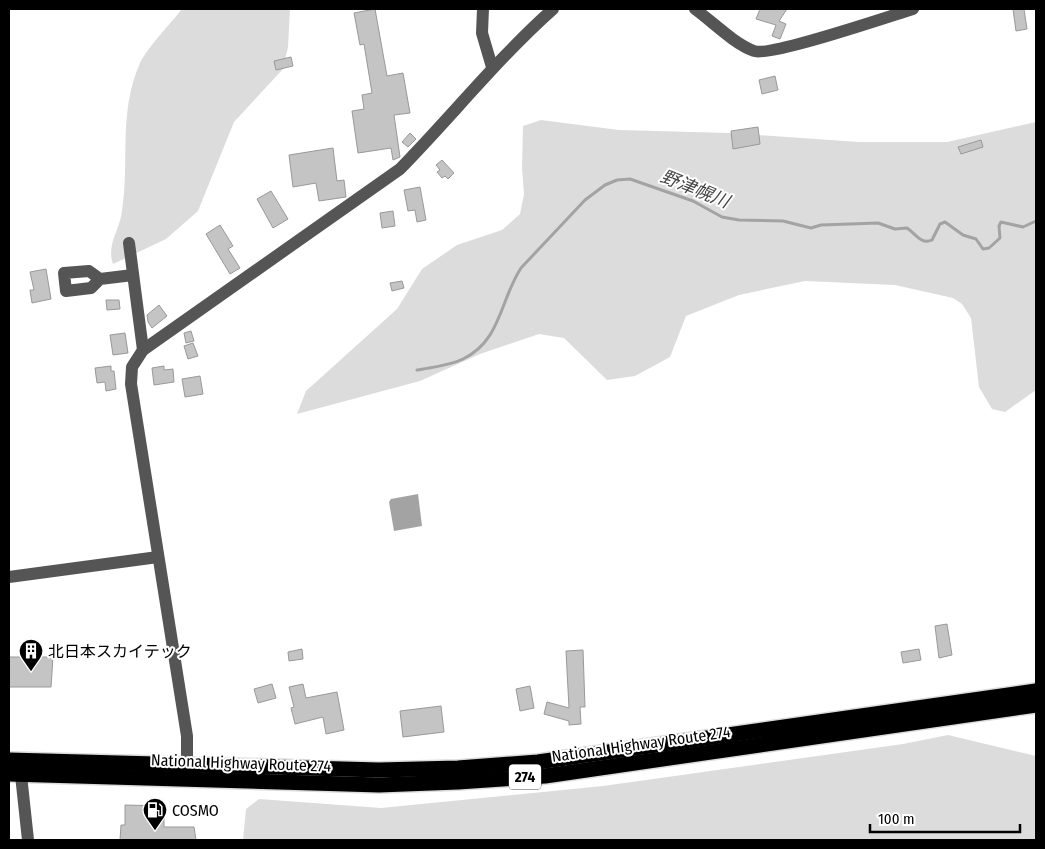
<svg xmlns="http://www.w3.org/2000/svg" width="1045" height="849" viewBox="0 0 1045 849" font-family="'Fira Sans Condensed','Noto Sans JP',sans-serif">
  <rect width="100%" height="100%" fill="#fff"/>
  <g fill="#dcdcdc">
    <path d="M182,9H290L288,47L283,69L234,122L198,211L166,239L113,264C107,247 117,233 121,217C131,163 117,116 140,63C147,48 171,23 182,9Z"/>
    <path d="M541,120L619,130L729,133L859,142H947L1036,122V390L1005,412L992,409L979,387L971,318L962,304L953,298L895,285L805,281L739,295L686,316L670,357L635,376L607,380L564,338L539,334L480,354L420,381L297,414L306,391L397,309L422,269L457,245L502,230L520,214L524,194L522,168L523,126Z"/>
    <path d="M948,735L1036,756V840H243L246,809L259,799L381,808L603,786L903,744Z"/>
  </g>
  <path fill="#a3a3a3" d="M418,494L422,526L394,531L389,502L391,499Z"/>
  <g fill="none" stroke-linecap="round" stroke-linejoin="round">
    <path stroke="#a3a3a3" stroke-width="3" d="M417,370C432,367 449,366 463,359C501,341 500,300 521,268L585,200L605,185L617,180L630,179L693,201L722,217L739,220L783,221L811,228L821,225L878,223L895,229L907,228C916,234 921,245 932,240L940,224L945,222L963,235L976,239L983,249L989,248L1000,238L999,226L1001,222L1023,227L1036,221"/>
  </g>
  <g fill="#c4c4c4" stroke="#999">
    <path d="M375,9L387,76L403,73L410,113L394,115L400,157L393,160L391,148L358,153L352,111L364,109L362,95L372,93L364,44L360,45L354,13Z"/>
    <path d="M760,9H787L779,21L786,24L780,39L772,36L776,25L756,19Z"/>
    <path d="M1013,9H1024L1027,29L1016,31Z"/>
    <path d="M291,57L293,66L276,70L274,61Z"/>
    <path d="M775,76L778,90L762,94L759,80Z"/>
    <path d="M758,127L760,144L733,149L731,131Z"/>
    <path d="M410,133L416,139L408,147L402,142Z"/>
    <path d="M981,140L983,147L961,154L958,147Z"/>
    <path d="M333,148L337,181L344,180L346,197L319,201L316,183L293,187L289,155Z"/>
    <path d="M442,160L454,173L448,179L445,176L442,178L437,172L440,170L436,165Z"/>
    <path d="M420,187L426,220L417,222L415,210L408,211L404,190Z"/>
    <path d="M271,191L288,219L273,228L257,199Z"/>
    <path d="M393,211L395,226L382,228L380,213Z"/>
    <path d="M220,225L233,246L228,249L240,268L230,274L206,234Z"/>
    <path d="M46,269L51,299L32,303L30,290H34L30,272Z"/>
    <path d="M402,281L404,288L392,291L390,283Z"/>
    <path d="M106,300H119L120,309L107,310Z"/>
    <path d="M159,305L167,316L152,328L148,322L147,315Z"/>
    <path d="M191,331L194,341L186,343L184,333Z"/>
    <path d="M125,333L128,353L113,355L110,335Z"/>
    <path d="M193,343L198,356L188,359L184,346Z"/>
    <path d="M111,366V371H114L116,389L106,391L105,382L97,383L95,368Z"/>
    <path d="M164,366V370L173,369L174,382L154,385L152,368Z"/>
    <path d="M200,376L203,394L185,397L182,379Z"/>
    <path d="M947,624L952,655L939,658L935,626Z"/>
    <path d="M302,649L303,659L289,661L288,652Z"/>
    <path d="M919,649L921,660L903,663L901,652Z"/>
    <path d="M583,650L585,707H580L581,724L569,725V721L544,714L547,702L569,708L566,651Z"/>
    <path d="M9,657H53L51,687H9Z"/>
    <path d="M272,684L276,698L258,703L254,689Z"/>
    <path d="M303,684L306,698L337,692L344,730L326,734L323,717L295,724L291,708L294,707L289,687Z"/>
    <path d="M530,686L534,708L520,711L516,689Z"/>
    <path d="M441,706L444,732L403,737L400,711Z"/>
    <path d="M125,805L164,806V827H194L196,840H120L121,825H125Z"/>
  </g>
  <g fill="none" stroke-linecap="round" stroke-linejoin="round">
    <defs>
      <g id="highway">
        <path d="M9,760L379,770L458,768L538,762L1036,691"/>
        <path d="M9,774L379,785L458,782L545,776L1036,705"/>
      </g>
    </defs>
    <use href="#highway" stroke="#dbdbdb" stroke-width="18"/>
    <g stroke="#555" stroke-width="12">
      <path d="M483,9L482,33L492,67"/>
      <path d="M695,9C713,22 733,43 754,51C770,57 890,16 913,9"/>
      <path d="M129,243L143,350"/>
      <path d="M100,279L89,271L64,273L66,291L91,288L100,279L133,275"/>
      <path d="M9,577L158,557"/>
      <path d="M20,766L28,840"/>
      <path d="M187,774V736L131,384L132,367L143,350L400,169C452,116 498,58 553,9"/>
    </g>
    <use href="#highway" stroke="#000" stroke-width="15"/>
  </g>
  <defs>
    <symbol id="building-pin" viewBox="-11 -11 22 30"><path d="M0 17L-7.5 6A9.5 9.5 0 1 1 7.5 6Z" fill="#000" stroke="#fff"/><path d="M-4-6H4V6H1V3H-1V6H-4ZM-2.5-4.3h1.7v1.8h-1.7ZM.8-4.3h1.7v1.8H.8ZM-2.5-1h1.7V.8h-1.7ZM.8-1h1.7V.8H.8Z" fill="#fff"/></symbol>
    <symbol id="fuel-pin" viewBox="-11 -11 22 30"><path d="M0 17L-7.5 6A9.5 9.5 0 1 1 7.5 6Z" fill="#000" stroke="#fff"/><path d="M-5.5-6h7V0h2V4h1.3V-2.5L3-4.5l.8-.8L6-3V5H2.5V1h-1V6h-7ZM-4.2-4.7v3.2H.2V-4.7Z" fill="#fff"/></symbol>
  </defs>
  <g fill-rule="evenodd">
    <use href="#building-pin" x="17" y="637" width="28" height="38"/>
    <use href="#fuel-pin" x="141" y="796" width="28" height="38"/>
  </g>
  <g text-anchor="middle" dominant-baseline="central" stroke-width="4" stroke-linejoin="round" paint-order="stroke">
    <rect fill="#fff" stroke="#4c4c4c" stroke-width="1" x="509" y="764.5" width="32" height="25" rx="4"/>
    <g font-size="15" font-weight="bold" fill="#000">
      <text x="525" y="777">274</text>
    </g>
    <g font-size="16" fill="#000" stroke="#fff" text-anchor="start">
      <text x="48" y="651">北日本スカイテック</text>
      <text x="172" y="810">COSMO</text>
    </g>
    <g font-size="16" fill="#000" stroke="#fff">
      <text transform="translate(641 744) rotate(-8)">National Highway Route 274</text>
      <text transform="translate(241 763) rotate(2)">National Highway Route 274</text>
    </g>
    <g font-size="18" font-style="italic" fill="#444" stroke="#fff">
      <text transform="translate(695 189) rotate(22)">野津幌川</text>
    </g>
  </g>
  <rect width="1045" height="849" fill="none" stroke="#000000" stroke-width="20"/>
  <path d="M870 824v8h150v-8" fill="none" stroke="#000000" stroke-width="2.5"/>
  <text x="878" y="824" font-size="15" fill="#000000" stroke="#ffffff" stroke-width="4" paint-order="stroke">100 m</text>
</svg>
